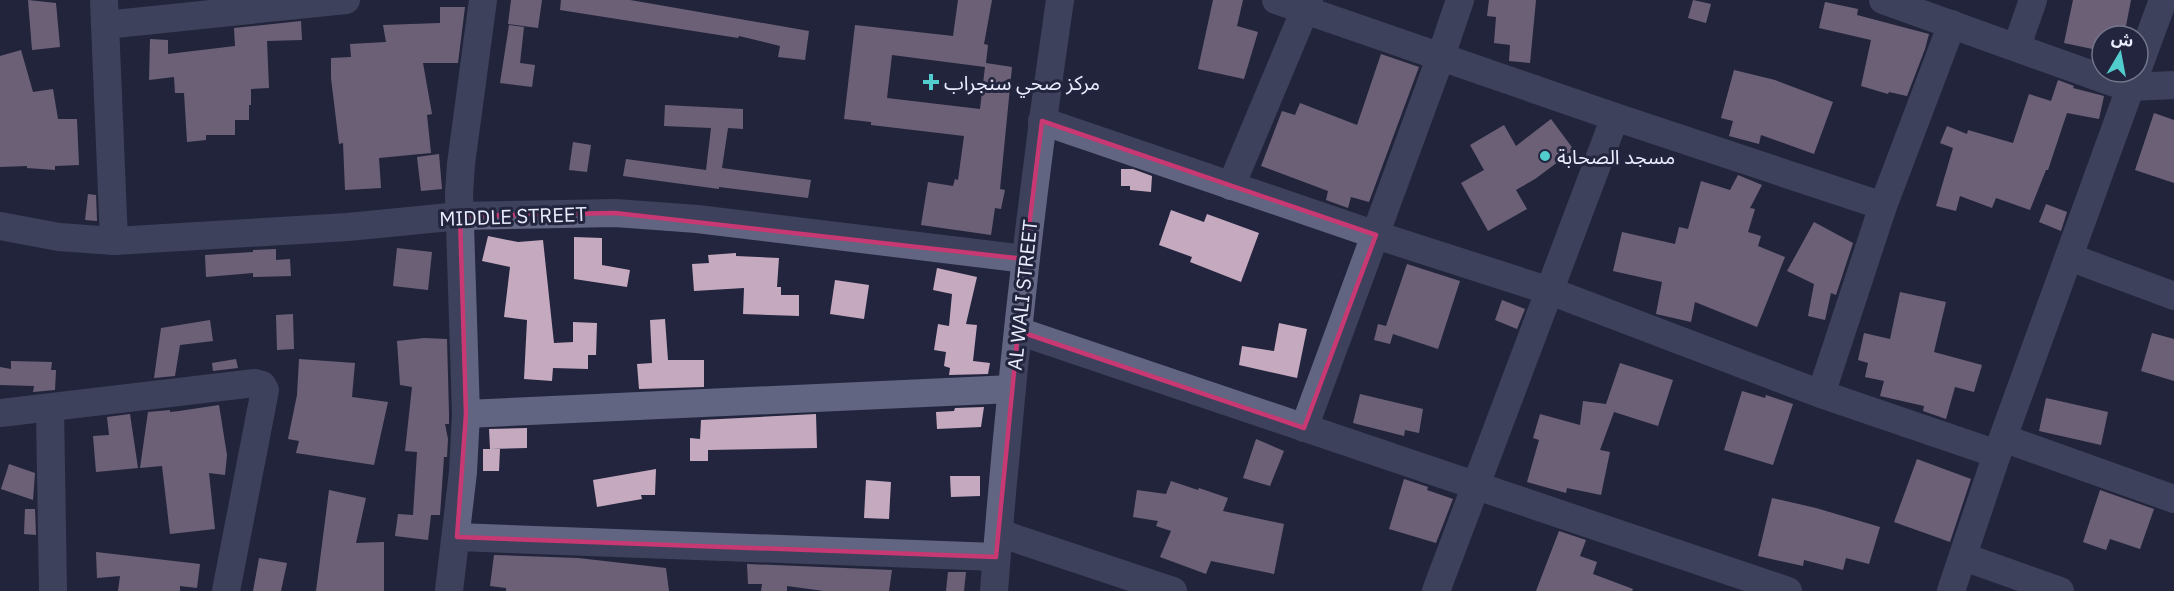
<svg xmlns="http://www.w3.org/2000/svg" width="2174" height="591" viewBox="0 0 2174 591" font-family="'IBM Plex Sans','Noto Sans Arabic',sans-serif">
  <rect width="100%" height="100%" fill="#22253d"/>
  <g fill="#c5a9bf" fill-rule="evenodd">
    <path d="M28,0L56,3L60,47L32,50Z"/>
    <path d="M511,0H542L538,28L508,24Z"/>
    <path d="M561,0H630L809,31L805,60L778,57L780,46L739,36L738,38L560,10Z"/>
    <path d="M958,0H992L984,44L988,45L986,63L1012,67L1000,189L1005,190L1001,209L995,208L991,235L921,225L928,182L953,186L955,179L958,180L964,136L871,125V122L844,119L855,25L953,36ZM892,55L985,67L980,109L887,98Z"/>
    <path d="M1213,0H1243L1237,26L1258,32L1244,79L1198,69Z"/>
    <path d="M1489,0H1536L1530,63L1509,61L1510,45L1494,43L1496,17L1487,16Z"/>
    <path d="M1693,0L1711,4L1706,23L1688,18Z"/>
    <path d="M2073,0H2131L2124,36H2102V51L2064,43Z"/>
    <path d="M1825,2L1858,9L1857,15L1929,34L1925,49L1907,96L1889,92L1888,94L1861,86L1871,40L1819,28Z"/>
    <path d="M440,7H465L458,63H423L432,114L427,115L431,153L379,158L381,188L345,190L343,143L339,144L331,78V58L351,57L350,44L386,42L383,25L440,23Z"/>
    <path d="M301,21L302,40L267,41L269,88L251,89V105H249V120H235V135H206V140L187,142L184,93H175L174,77L149,80L150,39L168,40V54L235,46L234,28Z"/>
    <path d="M509,25L524,27L520,63L535,65L532,87L500,83Z"/>
    <path d="M21,50L33,92L53,89L58,119H77L79,165L55,166V170L27,168V166L0,167V56Z"/>
    <path d="M1381,54L1419,67L1369,202L1351,197L1348,208L1326,200L1328,191L1261,166L1282,111L1295,115L1300,103L1357,125Z"/>
    <path d="M1734,70L1775,80L1833,102L1814,154L1761,135L1759,144L1729,136L1733,121L1721,118Z"/>
    <path d="M2058,80L2074,86L2073,88L2104,96L2099,119L2067,113L2048,170H2046L2030,210L1996,198L1992,208L1960,196L1956,211L1936,206L1953,148L1940,143L1947,126L1967,134L1968,130L2013,143L2029,94L2051,101Z"/>
    <path d="M665,105L743,109V129L728,128L722,168L811,180L808,198L719,187V189L623,176L626,159L706,170L711,128L664,126Z"/>
    <path d="M2154,113L2174,120V183L2135,170Z"/>
    <path d="M1551,119L1574,150L1535,179L1516,190L1527,209L1488,231L1461,183L1484,170L1470,145L1504,125L1516,146Z"/>
    <path d="M573,142L591,145L587,172L569,170Z"/>
    <path d="M439,154L442,189L421,191L417,157Z"/>
    <path d="M1121,169H1133L1152,176L1151,192L1130,190V186H1121Z"/>
    <path d="M1738,175L1762,185L1750,208L1755,209L1748,232L1761,236L1758,246L1785,257L1757,327L1695,302L1691,322L1656,314L1662,282L1613,271L1622,232L1675,244L1679,227L1688,229L1701,181L1730,190Z"/>
    <path d="M88,194L96,195L97,221L85,220Z"/>
    <path d="M2046,204L2067,212L2061,231L2039,222Z"/>
    <path d="M1171,210L1204,222L1207,214L1259,233L1241,282L1190,262L1192,257L1159,245Z"/>
    <path d="M1814,222L1853,243L1836,295L1831,293L1825,320L1808,316L1814,284L1787,271Z"/>
    <path d="M488,236L518,242L543,240L554,343L573,342V322L597,323L596,355H588V369L553,368L552,381L524,379L527,320L504,317L510,267L482,261Z"/>
    <path d="M574,237L602,238V265L630,270L627,287L574,279Z"/>
    <path d="M397,248L432,252L428,290L393,286Z"/>
    <path d="M276,249V260L290,259L291,276L253,277V273L206,277L205,255L253,252V250Z"/>
    <path d="M736,253V256L779,258L777,287H781V295H799V316L743,314L744,288L694,291L692,264L709,263L708,255Z"/>
    <path d="M1407,264L1460,281L1438,349L1393,334L1390,344L1374,340L1378,324L1386,326Z"/>
    <path d="M937,268L977,277L966,324L977,325L973,361L990,363L988,374L949,375L950,368L944,366L946,352L934,350L938,324L949,326L952,294L933,290Z"/>
    <path d="M835,280L869,285L864,319L830,314Z"/>
    <path d="M1900,292L1946,302L1934,352L1982,365L1974,392L1955,387L1946,419L1923,411L1924,406L1880,396L1884,381L1865,377L1868,363L1858,360L1864,333L1890,339Z"/>
    <path d="M1502,300L1525,309L1517,329L1495,320Z"/>
    <path d="M293,314L294,349L277,350L276,315Z"/>
    <path d="M665,319L668,360H704V387L639,389L637,364L652,363L650,320Z"/>
    <path d="M210,320L213,341L180,345L175,376L154,378L161,328Z"/>
    <path d="M1279,323L1307,329L1297,378L1239,365L1242,346L1274,351Z"/>
    <path d="M2152,333L2174,339V381L2141,371Z"/>
    <path d="M424,338L447,339L449,414V424H445L448,439L447,457H444L440,515H431L428,540L395,536L398,514L413,515L417,452L405,451L412,387L400,385L397,341Z"/>
    <path d="M236,359L238,368L213,371L212,363Z"/>
    <path d="M299,359L355,363L352,397L388,402L374,465L296,453L299,441L288,439L297,395Z"/>
    <path d="M11,361L52,362L51,370H56L55,390L33,392L34,386L0,385V367L11,369Z"/>
    <path d="M1620,363L1673,380L1658,426L1614,412L1600,450L1610,452L1601,495L1567,488L1566,493L1527,482L1539,440L1533,438L1540,414L1580,425L1583,401L1606,404Z"/>
    <path d="M1742,391L1765,398L1766,395L1793,404L1773,465L1724,450Z"/>
    <path d="M1360,394L1423,409L1419,433L1405,430L1404,436L1353,423Z"/>
    <path d="M2046,398L2108,412L2101,445L2039,431Z"/>
    <path d="M219,405L227,455L225,475L209,473L215,529L170,534L162,466L140,468L148,412L170,410V412L179,411Z"/>
    <path d="M984,407L981,427L937,429L936,412L954,411L955,408Z"/>
    <path d="M130,414L138,468L96,472L93,436L109,435L107,417Z"/>
    <path d="M816,414L817,448L708,450V461H690V438L700,439L701,420Z"/>
    <path d="M527,428V448L490,449L489,429Z"/>
    <path d="M1256,439L1284,451L1270,486L1243,478Z"/>
    <path d="M483,449H500L499,471H483Z"/>
    <path d="M1917,459L1971,479L1950,542L1894,522Z"/>
    <path d="M9,464L35,473L33,500L1,489Z"/>
    <path d="M656,469L655,495H641L642,499L597,507L593,480Z"/>
    <path d="M950,476H980V496L951,497Z"/>
    <path d="M1404,479L1428,487L1427,490L1453,499L1436,543L1389,529Z"/>
    <path d="M866,480L891,482L889,519L864,518Z"/>
    <path d="M1171,481L1198,490L1199,488L1228,498L1223,511L1284,524L1274,574L1211,561L1206,574L1160,557L1171,531L1156,526L1158,521L1133,517L1137,490L1166,494Z"/>
    <path d="M329,490L366,498L356,543L384,542V591H316Z"/>
    <path d="M2100,490L2154,509L2140,549L2110,539L2106,550L2083,542Z"/>
    <path d="M1772,498L1816,508L1880,527L1869,564L1846,558L1843,570L1804,560L1803,566L1758,556Z"/>
    <path d="M25,509H35L36,535L24,534Z"/>
    <path d="M1559,531L1586,540L1580,556L1597,562L1593,574L1633,589L1632,591H1536Z"/>
    <path d="M96,552L200,564L197,588L180,586V591H118L120,576L97,578Z"/>
    <path d="M494,555L578,558L666,568L669,591H506V588L490,586Z"/>
    <path d="M259,558L287,563L281,591H253Z"/>
    <path d="M747,564L892,570L889,591H824L787,586V591H761L762,584H748Z"/>
    <path d="M948,572H966L964,591H946Z"/>
  </g>
  <g fill="none" stroke-linecap="round" stroke-linejoin="round">
    <g stroke="#616581" stroke-width="28">
      <path d="M104,0L114,241"/>
      <path d="M1276,0L1615,117L1883,206"/>
      <path d="M1883,0L2115,83L2131,87L2174,85"/>
      <path d="M105,25L346,0"/>
      <path d="M2017,46L2033,0"/>
      <path d="M2138,68L2163,0"/>
      <path d="M1042,121L1376,235L1550,291L1821,394L1997,454"/>
      <path d="M1231,186L1309,0"/>
      <path d="M0,226L59,237L114,241L348,227L460,216L615,213L697,219L1025,259"/>
      <path d="M2069,257L2174,296"/>
      <path d="M1018,331L1788,591"/>
      <path d="M1821,394L1883,206L1952,24"/>
      <path d="M50,408L53,591"/>
      <path d="M0,413L255,383L262,385L265,390L226,591"/>
      <path d="M466,414L1012,389"/>
      <path d="M1304,428L1441,56L1460,0"/>
      <path d="M2003,438L2174,499"/>
      <path d="M999,533L1173,591"/>
      <path d="M457,537L996,557"/>
      <path d="M1964,557L2060,591"/>
      <path d="M449,591L463,472L466,414L459,193L461,164L483,0"/>
      <path d="M994,591C1009,393 1031,196 1060,0"/>
      <path d="M1436,591L1615,117"/>
      <path d="M1951,591L1997,454L2136,72"/>
    </g>
  </g>
  <path d="M0 0H2174V591H0ZM1042,121L1376,235L1304,428L1018,331L996,557L457,537L466,414L460,216L615,213L1025,259Z" fill="#22253d" fill-opacity=".55" fill-rule="evenodd"/>
  <path fill="none" stroke="#c83873" stroke-width="4.5" stroke-linejoin="round" d="M1042,121L1376,235L1304,428L1018,331L996,557L457,537L466,414L460,216L615,213L1025,259Z"/>
  <g fill="#52cdce" stroke="#22253d" stroke-width="2">
    <path d="M928 73h6v6h6v6h-6v6h-6v-6h-6v-6h6z"/>
    <circle cx="1545" cy="156" r="6"/>
  </g>
  <g text-anchor="middle" dominant-baseline="central" stroke-width="6" stroke-linejoin="round" paint-order="stroke">
    <g font-size="20" fill="#eaedfe" stroke="#22253d" text-anchor="start">
      <text x="944" y="82">مركز صحي سنجراب</text>
      <text x="1557" y="156">مسجد الصحابة</text>
    </g>
    <g font-size="20" fill="#eaedfe" stroke="#22253d">
      <text transform="translate(513 216) rotate(-2)">MIDDLE STREET</text>
      <text transform="translate(1022 295) rotate(-84)">AL WALI STREET</text>
    </g>
  </g>
  <g transform="translate(2120 54) rotate(10)"><circle r="28" fill="#22253d" stroke="#72758a" stroke-width="1.5"/>
  <path d="M0-4.5L10 22L0 15L-10 22Z" fill="#52cdce"/>
  <text y="-9" font-size="16" font-weight="bold" text-anchor="middle" fill="#eaedfe">ش</text>
  </g>
</svg>
